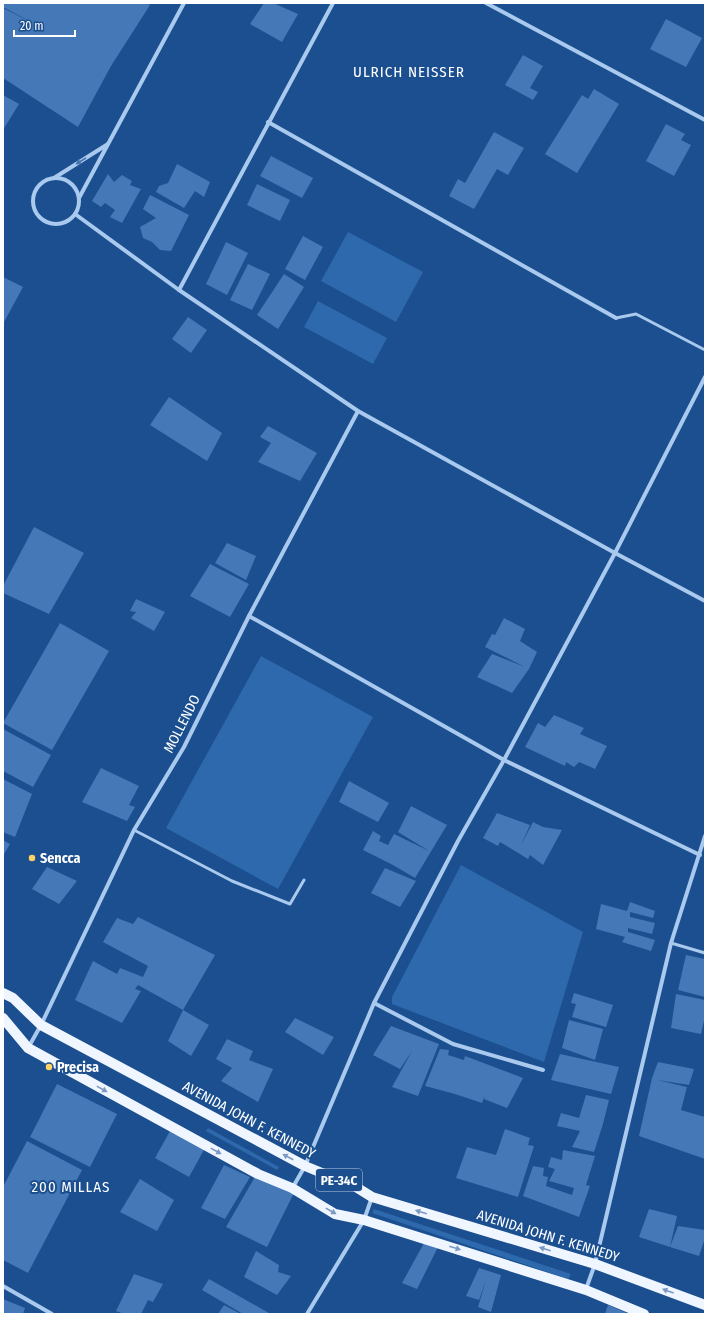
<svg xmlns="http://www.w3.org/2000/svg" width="708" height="1317" viewBox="0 0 708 1317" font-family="'Fira Sans Condensed',sans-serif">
  <rect width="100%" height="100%" fill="#1b4f8f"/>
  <g fill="#2e69ad">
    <path d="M348,232L423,272L396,322L321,281Z"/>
    <path d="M318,301L387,338L373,364L304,327Z"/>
    <path d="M261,656L373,717L278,889L166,828Z"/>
    <path d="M461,865L583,932L544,1062L392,1004V997Z"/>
    <path d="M208,1128L279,1167L277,1170L206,1131Z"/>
    <path d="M374,1209L571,1274L568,1279L372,1213Z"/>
  </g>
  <g fill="#4478b7">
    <path d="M3,3H146L150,5L111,66L78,127L3,78V8L37,25L3,7Z"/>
    <path d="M264,3H273L298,14L282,42L250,24Z"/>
    <path d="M666,19L702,38L686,67L650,49Z"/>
    <path d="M523,55L543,66L530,88L538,92L533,100L505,85Z"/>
    <path d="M594,89L619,104L577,173L545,154L582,95L588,99Z"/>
    <path d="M3,95L19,104L3,130Z"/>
    <path d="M666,124L685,134L681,140L691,145L674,176L646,161Z"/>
    <path d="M494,132L524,148L508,175L497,169L474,209L449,196L458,179L465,183Z"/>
    <path d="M271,156L313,178L302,198L260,176Z"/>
    <path d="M177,164L210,182L204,197L195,191L184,208L156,192L159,186L168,183Z"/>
    <path d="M108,174L114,182L122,175L132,181L130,185L141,189L122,223L110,217L115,210L105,203L101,207L92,201Z"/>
    <path d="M257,184L290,200L280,221L247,205Z"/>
    <path d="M150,195L189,215L171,251L160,250L152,242L143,238L140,227L156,218L143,209Z"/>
    <path d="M303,236L323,247L305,280L285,269Z"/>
    <path d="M226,242L248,253L227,295L206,284Z"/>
    <path d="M248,264L270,274L252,310L230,300Z"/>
    <path d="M284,274L304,287L278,329L257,315Z"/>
    <path d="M3,277L23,287L3,324Z"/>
    <path d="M188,317L207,330L191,353L172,339Z"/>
    <path d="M169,397L222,433L207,461L150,425Z"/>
    <path d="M268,426L317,453L300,481L258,462L271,443L260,437Z"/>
    <path d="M34,527L84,553L49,614L3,593V586Z"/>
    <path d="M227,543L256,556L246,580L215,563Z"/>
    <path d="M210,564L249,584L230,617L190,596Z"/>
    <path d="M136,599L165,612L154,631L131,618L136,612L130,611Z"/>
    <path d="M504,618L525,629L520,641L537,652L529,669L512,693L477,677L492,654L525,667L485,647L492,634L495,635Z"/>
    <path d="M60,623L109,651L52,750L3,723Z"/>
    <path d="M554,715L584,728L580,734L607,746L595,769L579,762L574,767L566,762L565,766L525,747L538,723L545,727Z"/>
    <path d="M3,729L51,755L33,787L3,771Z"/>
    <path d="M101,768L139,786L129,805L135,807L127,821L82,802Z"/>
    <path d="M3,779L32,794L15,837L3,832Z"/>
    <path d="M349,781L389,803L378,822L339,802Z"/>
    <path d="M411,806L447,825L415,878L393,865L363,850L373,831L381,836L379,841L388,845L394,834L429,851L398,832Z"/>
    <path d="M497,813L530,825L521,845L533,822L543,827L562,830L543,865L530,855L528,859L500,842L498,846L483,838Z"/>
    <path d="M3,840L10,844L3,856Z"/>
    <path d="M47,867L77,881L59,904L32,889Z"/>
    <path d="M385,868L416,881L400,907L371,893Z"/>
    <path d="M630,902L655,911L653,918L630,912V917L655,923L652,934L628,928V932L655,940L651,951L622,942L625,937L596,929L601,904L627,911Z"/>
    <path d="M138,917L215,955L183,1010L209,1025L191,1056L168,1041L183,1010L138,985L135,989L141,991L122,1023L75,1000L93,961L117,974L120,968L143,977L148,966L103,942L117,918L133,924Z"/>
    <path d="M686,955L705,959V997L678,990Z"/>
    <path d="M574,993L613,1005L606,1027L572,1017L576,1004L571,1003Z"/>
    <path d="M676,994L705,1000V1016L701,1034L671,1028Z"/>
    <path d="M295,1018L334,1037L323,1055L285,1032Z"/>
    <path d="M569,1020L603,1029L595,1060L562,1048Z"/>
    <path d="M391,1026L439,1044L418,1096L392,1087L412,1051L400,1069L373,1055Z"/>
    <path d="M227,1039L253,1051L249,1060L273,1069L258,1102L221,1081L232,1068L216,1059Z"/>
    <path d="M440,1049L449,1050L448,1055L464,1060L465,1056L523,1078L507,1108L484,1099L485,1095L482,1103L455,1094L425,1086Z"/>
    <path d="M560,1054L619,1067L611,1094L551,1080Z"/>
    <path d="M658,1062L694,1069L689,1085L657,1080L687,1087L681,1110L705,1117V1159L639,1136L652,1078Z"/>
    <path d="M57,1084L117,1114L90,1167L30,1137Z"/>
    <path d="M586,1095L609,1100L603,1124L594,1152L572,1147L580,1131L557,1126L561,1113L579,1118Z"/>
    <path d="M505,1129L530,1138L528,1145L534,1146L518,1197L456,1178L467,1147L496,1155Z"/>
    <path d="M170,1131L205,1148L189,1177L155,1158Z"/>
    <path d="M27,1141L82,1170L28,1273L3,1260V1187Z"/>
    <path d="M563,1150L595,1156L586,1185L590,1186L579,1217L523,1196L533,1166L544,1168L543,1176L548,1177L546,1186L572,1195L574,1188L549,1181L555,1169L548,1167L551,1157L562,1160Z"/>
    <path d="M224,1165L250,1177L225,1219L201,1208Z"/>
    <path d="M256,1175L294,1193L267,1247L226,1227Z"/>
    <path d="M140,1179L174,1200L157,1231L120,1212Z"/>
    <path d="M649,1209L677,1216L670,1247L639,1237Z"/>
    <path d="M678,1226L705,1230V1238L699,1256L670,1247Z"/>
    <path d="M424,1243L438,1247L417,1289L402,1283Z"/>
    <path d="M256,1251L279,1265L278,1272L291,1276L277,1295L244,1277Z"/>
    <path d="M479,1268L501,1275L491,1312L478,1307L486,1280L479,1300L466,1296Z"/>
    <path d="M134,1274L163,1284L153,1302L148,1300L141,1314H124L116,1311Z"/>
    <path d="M209,1279L269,1313L268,1314H243L202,1290Z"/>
    <path d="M3,1299L25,1308L23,1314H3Z"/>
    <path d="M224,1305L241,1314H218Z"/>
    <path d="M608,1305L629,1314H605Z"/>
  </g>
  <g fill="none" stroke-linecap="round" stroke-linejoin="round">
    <g stroke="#a9c9ee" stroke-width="3">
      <path d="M616,318L636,314L705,350"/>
      <path d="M134,830L232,881L290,904L304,880"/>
      <path d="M671,943L705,953"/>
    </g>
    <g stroke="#a9c9ee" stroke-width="4">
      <path d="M486,3L705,120"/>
      <path d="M268,122L616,318"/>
      <path d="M54,178L108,144"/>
      <circle cx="56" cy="201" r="23"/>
      <path d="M79,198L184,3"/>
      <path d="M75,214L179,290L358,411L615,553L705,601"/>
      <path d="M179,290L333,3"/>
      <path d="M249,616L504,760L700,855"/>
      <path d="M374,1003L453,1044L543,1070"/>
      <path d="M28,1048L41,1025L134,830L184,747L249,616L358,411"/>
      <path d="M293,1187L305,1166L374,1003L458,841L504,760L615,553L705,377"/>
      <path d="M3,1286L52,1314"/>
      <path d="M586,1289L595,1264L671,943L705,836"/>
      <path d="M307,1314L364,1220L372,1197"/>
    </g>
    <g stroke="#f0f6ff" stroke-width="10">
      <path d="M3,993L13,998L41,1025L305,1166L356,1187L372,1197L595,1264L705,1305"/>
      <path d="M3,1018L28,1048L258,1174L292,1188L335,1214L364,1220L586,1290L644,1314"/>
    </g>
  </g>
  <defs><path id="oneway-solid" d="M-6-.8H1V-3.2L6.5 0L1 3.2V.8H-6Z"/></defs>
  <use fill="#4674ac" href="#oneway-solid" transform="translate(81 161) rotate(148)"/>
  <g fill="#7b9ac1">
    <use href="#oneway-solid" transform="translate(102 1089) rotate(29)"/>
    <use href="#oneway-solid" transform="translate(216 1151) rotate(29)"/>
    <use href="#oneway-solid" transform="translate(288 1157) rotate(-152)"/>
    <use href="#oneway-solid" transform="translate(331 1211) rotate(29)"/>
    <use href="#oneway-solid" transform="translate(421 1212) rotate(-163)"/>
    <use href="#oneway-solid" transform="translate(455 1248) rotate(18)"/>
    <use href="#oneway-solid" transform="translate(545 1249) rotate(-163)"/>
    <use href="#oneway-solid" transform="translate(668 1291) rotate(-160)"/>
  </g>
  <g fill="#ffd166" stroke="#1b4f8f" stroke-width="1.5">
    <circle cx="32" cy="858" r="4"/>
    <circle cx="49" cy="1067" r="4"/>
  </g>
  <g text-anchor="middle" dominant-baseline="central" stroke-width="4" stroke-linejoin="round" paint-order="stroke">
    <rect fill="#1b4f8f" stroke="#bbcadd" stroke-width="1" x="316" y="1169" width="46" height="22" rx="3"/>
    <g font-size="13" font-weight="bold" fill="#fff">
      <text x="339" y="1180">PE-34C</text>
    </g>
    <g font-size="14" fill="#fff" stroke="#1b4f8f">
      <text transform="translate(182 724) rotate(-63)">MOLLENDO</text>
      <text transform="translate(249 1120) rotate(28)">AVENIDA JOHN F. KENNEDY</text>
      <text transform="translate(548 1236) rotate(17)">AVENIDA JOHN F. KENNEDY</text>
    </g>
    <g font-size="14" font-weight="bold" fill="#fff" stroke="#1b4f8f" text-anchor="start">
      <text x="40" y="858">Sencca</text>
      <text x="57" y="1067">Precisa</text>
    </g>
    <g font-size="15" letter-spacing="1" fill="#fff" stroke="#1b4f8f">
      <text x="409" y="72">ULRICH NEISSER</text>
      <text x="71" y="1187">200 MILLAS</text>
    </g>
  </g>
  <rect width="708" height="1317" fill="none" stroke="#ffffff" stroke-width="8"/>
  <path d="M14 30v6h61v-6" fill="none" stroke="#ffffff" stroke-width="2"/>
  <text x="20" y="30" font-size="12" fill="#ffffff" stroke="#1b4f8f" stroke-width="3" paint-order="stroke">20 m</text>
</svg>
